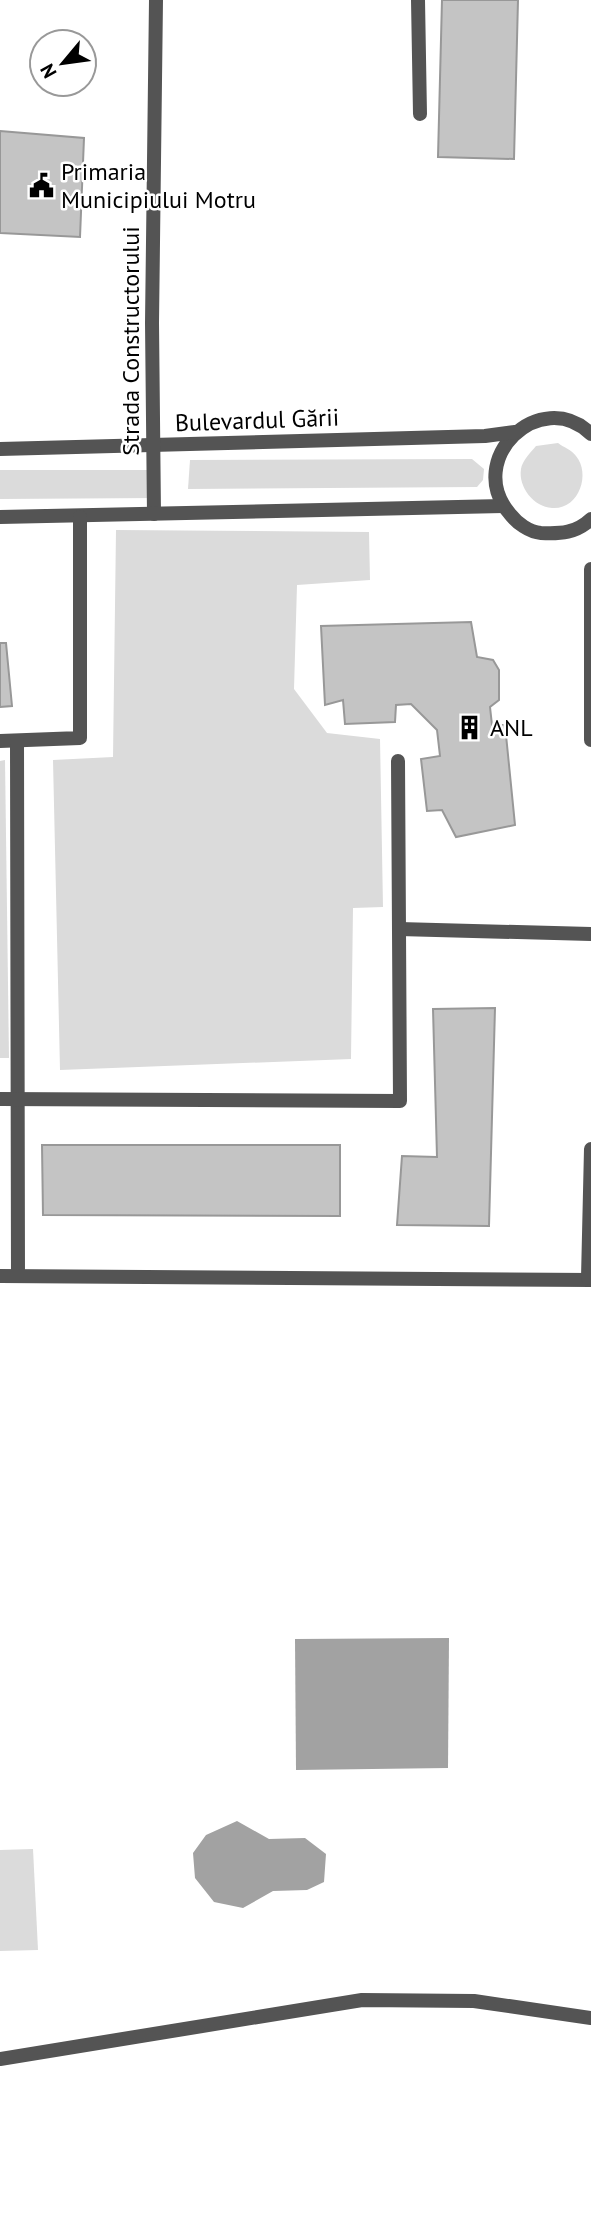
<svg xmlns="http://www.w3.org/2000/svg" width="591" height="2223" viewBox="0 0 591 2223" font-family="'PT Sans',sans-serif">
  <rect width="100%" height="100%" fill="#fff"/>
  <g fill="#dbdbdb">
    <path d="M558,443C563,447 572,450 576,456C591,474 579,510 552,508C534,507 518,487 521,469C522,461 531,452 536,446Z"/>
    <path d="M472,459L484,469L483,480L477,487L188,489L190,460Z"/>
    <path d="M0,470H159L157,498L0,499Z"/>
    <path d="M116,530L369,532L370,580L297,585L294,689L327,733L380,739L383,907L353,908L351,1059L60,1070L53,760L113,757Z"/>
    <path d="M5,760L9,1058H0V761Z"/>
    <path d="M33,1849L38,1950L0,1951V1850Z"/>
  </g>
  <g fill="#a2a2a2">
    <path d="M449,1638L448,1768L296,1770L295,1639Z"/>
    <path d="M237,1821L269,1839L305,1838L326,1854L324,1882L307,1890L273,1891L243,1908L214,1902L195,1878L193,1853L206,1835Z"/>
  </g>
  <g fill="#c4c4c4" stroke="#989898" stroke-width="2">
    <path d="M442,0H518L514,159L438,157Z"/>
    <path d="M0,131L84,138L80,237L0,233Z"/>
    <path d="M471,622L477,657L493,660L499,670V700L490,707L492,725H505L515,825L456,837L442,810L427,811L421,759L440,756L437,730L411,704L396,705L395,722L345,724L343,700L325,705L321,626Z"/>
    <path d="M0,643H6L12,706L0,707Z"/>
    <path d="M495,1008L489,1226L397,1225L402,1156L437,1157L433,1009Z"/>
    <path d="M42,1145H340V1216L43,1215Z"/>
  </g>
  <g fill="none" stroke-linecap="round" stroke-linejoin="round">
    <g stroke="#545454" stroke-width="14">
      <path d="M418,0L420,114"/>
      <path d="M591,434C540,385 463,460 510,514C517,523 529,532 541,533C561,534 576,533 591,519"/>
      <path d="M0,449L485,436L515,432"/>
      <path d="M154,514L152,323L156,0"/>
      <path d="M0,517L503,506"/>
      <path d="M591,569V740"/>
      <path d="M0,741L80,738V517"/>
      <path d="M17,741L18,1276"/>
      <path d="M399,929L591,934"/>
      <path d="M0,1099L400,1101L398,761"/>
      <path d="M0,1276L591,1280"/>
      <path d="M588,1278L591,1149"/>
      <path d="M0,2059L362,2000L474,2001L591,2018"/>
    </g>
  </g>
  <defs>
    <symbol id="civic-bare" viewBox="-9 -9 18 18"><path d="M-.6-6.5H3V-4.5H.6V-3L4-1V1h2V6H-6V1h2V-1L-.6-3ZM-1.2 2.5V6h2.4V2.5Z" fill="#000" stroke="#fff" stroke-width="2.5" paint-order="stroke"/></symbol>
    <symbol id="building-bare" viewBox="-9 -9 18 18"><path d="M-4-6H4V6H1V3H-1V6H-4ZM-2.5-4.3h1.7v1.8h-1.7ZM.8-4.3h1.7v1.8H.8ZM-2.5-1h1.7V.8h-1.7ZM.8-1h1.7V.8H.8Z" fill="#000" stroke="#fff" stroke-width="2.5" paint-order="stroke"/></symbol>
  </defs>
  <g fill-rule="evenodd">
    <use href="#civic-bare" x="24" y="168" width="35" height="35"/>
    <use href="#building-bare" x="452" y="710" width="35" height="35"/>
  </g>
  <g text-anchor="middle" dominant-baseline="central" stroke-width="5" stroke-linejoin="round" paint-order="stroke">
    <g font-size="24" fill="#000" stroke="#fff" text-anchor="start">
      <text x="61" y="171">Primaria<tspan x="61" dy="28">Municipiului Motru</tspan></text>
      <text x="490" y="727">ANL</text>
    </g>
    <g font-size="24" fill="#000" stroke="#fff">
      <text transform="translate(130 341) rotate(-90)">Strada Constructorului</text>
      <text transform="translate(257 420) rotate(-2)">Bulevardul Gării</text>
    </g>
  </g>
  <g transform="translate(63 63) rotate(241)"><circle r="33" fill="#ffffff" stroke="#999999" stroke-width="2"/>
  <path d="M0-5L12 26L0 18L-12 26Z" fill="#000000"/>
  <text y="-10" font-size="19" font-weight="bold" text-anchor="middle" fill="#000000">N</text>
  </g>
</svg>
